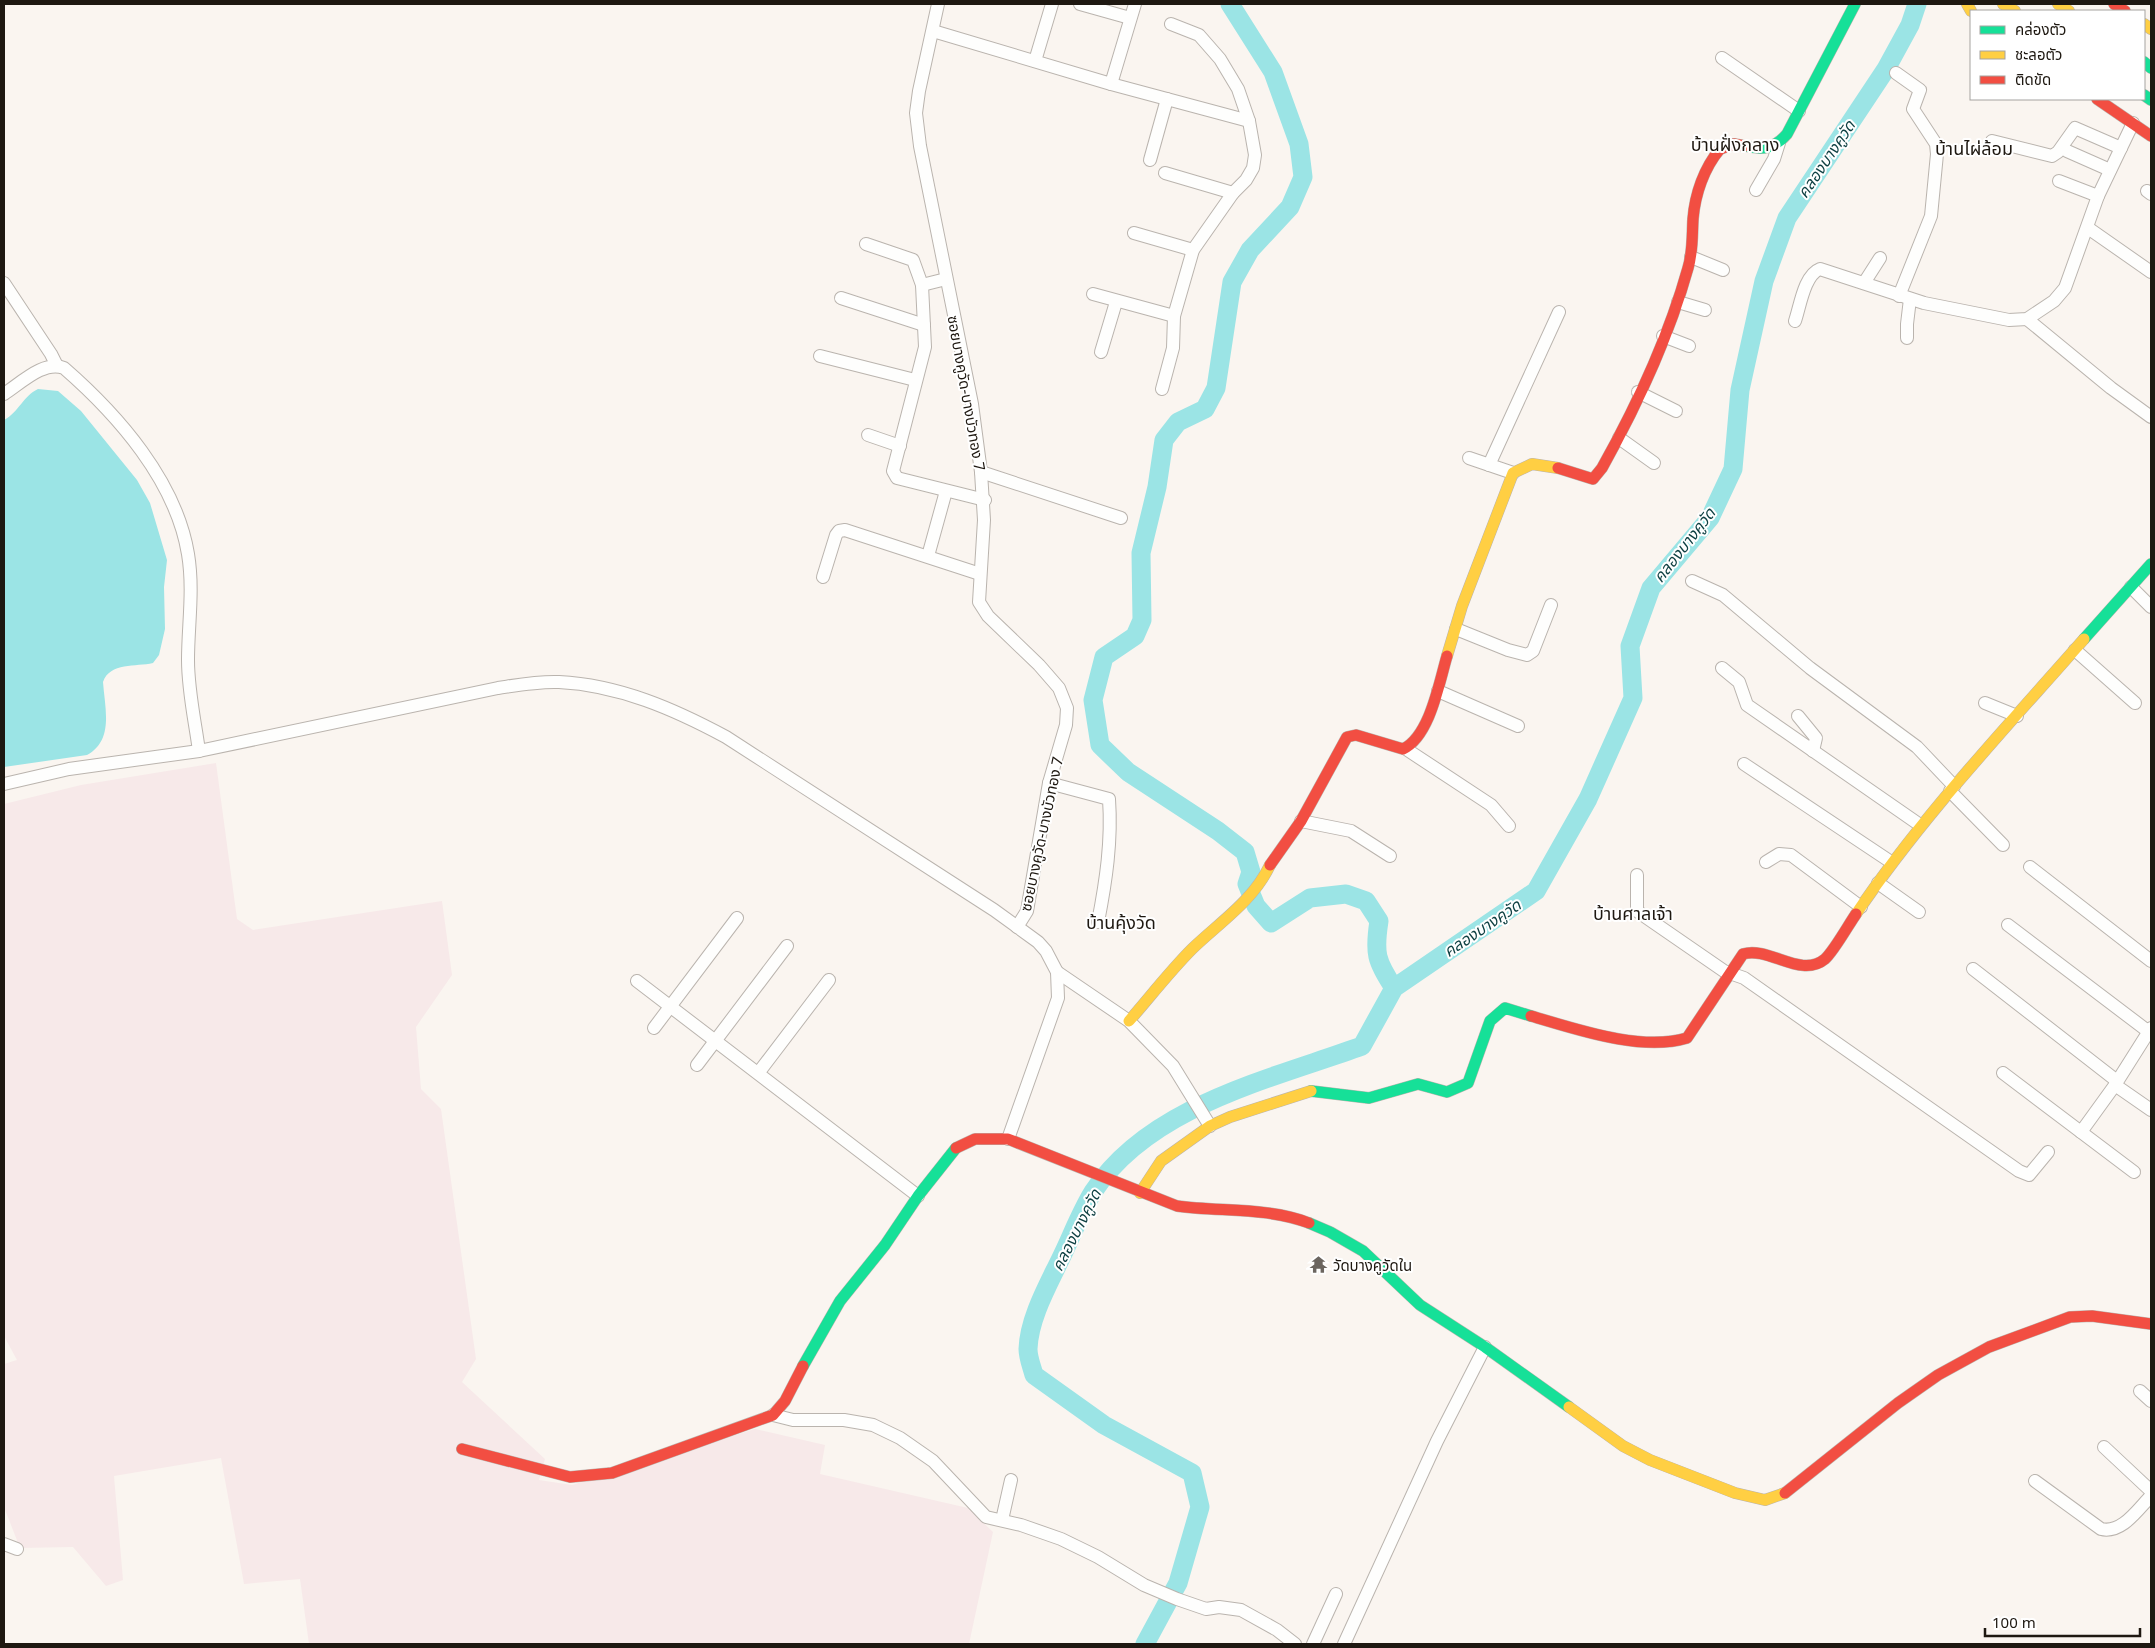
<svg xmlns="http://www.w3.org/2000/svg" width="2155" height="1648" viewBox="0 0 2155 1648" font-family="'Noto Sans','Noto Sans Thai',sans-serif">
  <rect width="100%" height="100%" fill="#faf5f0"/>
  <path fill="#f7e9e9" d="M216,763L237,919L253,930L442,901L452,975L416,1027L421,1089L441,1109L476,1359L462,1382L545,1459L539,1480L572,1485L755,1429L825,1445L820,1474L968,1508L993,1532L969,1644H309L300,1579L244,1584L221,1458L114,1476L123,1580L106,1586L73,1547L20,1548L4,1507V1364L17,1360L4,1336V804L81,785Z"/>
  <path fill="#9be4e5" d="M38,389L58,391L81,411L137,480L150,503L167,560L164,587L165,629L159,655L153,663C136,667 110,662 103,682C105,709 114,740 87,755L4,767V420C19,412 23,396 38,389Z"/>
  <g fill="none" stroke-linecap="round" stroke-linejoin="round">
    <g stroke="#9be4e5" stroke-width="19">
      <path d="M1230,4L1273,72L1299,144L1303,177L1290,207L1250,250L1232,282L1216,388L1205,409L1178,422L1164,440L1157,487L1141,553L1142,620L1135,636L1104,657L1093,700L1100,745L1128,772L1218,831L1245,852L1251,872L1247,884L1256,906L1271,923L1310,898L1346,894L1366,901L1379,921C1374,953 1376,961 1394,988"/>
      <path d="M1145,1644L1178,1583L1200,1507L1192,1473L1104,1425L1034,1375C1032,1367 1028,1358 1028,1349C1029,1319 1047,1287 1060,1260C1071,1238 1080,1213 1093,1192C1149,1106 1271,1079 1362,1046L1394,988L1536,891L1588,799L1633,698L1630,646L1651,588L1710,518L1733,469L1740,390L1764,281L1787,218L1886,69L1910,25L1917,4"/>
    </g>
    <defs>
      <g id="street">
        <path d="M938,4L919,91L916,113L920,146L972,404L981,472L984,520L979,602L988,616L1039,665L1059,688L1067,708L1066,725L1049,783L1027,911L1017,927"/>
        <path d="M1080,4L1130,18"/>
        <path d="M933,31L1111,84L1249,121"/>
        <path d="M1722,58L1799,111"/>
        <path d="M1035,61L1052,4"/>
        <path d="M1896,73L1920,90L1913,109L1936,144L1937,154L1931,216L1899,296"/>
        <path d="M1111,84L1135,4"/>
        <path d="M1992,141L2052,156L2058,152L2075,128L2121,148"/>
        <path d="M2067,151L2110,170"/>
        <path d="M1150,160L1167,99"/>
        <path d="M1165,173L1233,193"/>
        <path d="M2059,181L2098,196"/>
        <path d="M1756,190L1774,159L1779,143"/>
        <path d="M2147,191L2151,194"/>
        <path d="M2088,228L2151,272"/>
        <path d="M1134,233L1193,250"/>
        <path d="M866,244L913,260L922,285L925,347L893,471L897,478L985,500"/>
        <path d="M1691,257L1723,270"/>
        <path d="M4,283L51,354L56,364"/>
        <path d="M1864,283L1880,258"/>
        <path d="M922,285L946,279"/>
        <path d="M1093,294L1174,316"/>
        <path d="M841,298L924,325"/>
        <path d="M1678,302L1705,310"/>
        <path d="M2027,319L2111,388L2151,417"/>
        <path d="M1795,321C1800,307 1804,275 1820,269L1924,303L2009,320L2027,319L2054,301L2065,288L2098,196L2133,123"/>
        <path d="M1663,336L1689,346"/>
        <path d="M1907,338V324L1910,299"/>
        <path d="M1101,352L1116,302"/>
        <path d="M820,356L915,380"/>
        <path d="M1162,389L1173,348L1174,316L1193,250L1233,193L1246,180L1253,168L1255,155L1249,121L1238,89L1220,59L1199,35L1171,24"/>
        <path d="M1638,392L1676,411"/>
        <path d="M4,394C21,383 44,360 64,368C118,415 176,481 188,554C194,590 188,625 188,660C188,691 195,721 199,751"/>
        <path d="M868,435L900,446"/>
        <path d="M1619,438L1654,463"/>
        <path d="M1469,458L1513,473"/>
        <path d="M1489,465L1559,312"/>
        <path d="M981,472L1121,518"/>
        <path d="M928,556L946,491"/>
        <path d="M823,577L836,535L839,531L845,530L980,574"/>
        <path d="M1692,581L1723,595L1810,668L1917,747L1954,786"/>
        <path d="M2131,587L2151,607"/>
        <path d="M1456,629L1508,650L1527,655L1533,651L1551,605"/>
        <path d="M2075,650L2135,703"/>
        <path d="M1722,668L1739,682L1747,705L1920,825"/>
        <path d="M1438,691L1518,726"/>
        <path d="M1985,703L2017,716"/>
        <path d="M1798,716L1816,738L1813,751"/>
        <path d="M1406,749L1491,805L1509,826"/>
        <path d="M1744,764L1891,862"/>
        <path d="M1049,783L1109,799C1112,841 1106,881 1098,922"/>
        <path d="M4,784L69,769L199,751L498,688C518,685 539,681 559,682C619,685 674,709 726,737L994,910L1038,942L1046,951L1057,972L1058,998L1008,1139"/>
        <path d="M1950,791L2003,845"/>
        <path d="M1301,821L1351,831L1390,856"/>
        <path d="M1766,862L1779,854L1791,855L1861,907"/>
        <path d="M2030,867L2151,961"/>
        <path d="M1637,875V911L1724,971L1744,978L2019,1171L2029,1175L2048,1152"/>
        <path d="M1878,883L1919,912"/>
        <path d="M2008,925L2149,1032"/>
        <path d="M1973,969L2117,1081"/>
        <path d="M1057,972L1129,1021L1173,1066L1210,1126"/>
        <path d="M637,981L918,1196"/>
        <path d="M654,1028L737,918"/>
        <path d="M2151,1028L2115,1085L2151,1110"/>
        <path d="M697,1065L787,946"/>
        <path d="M759,1072L829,980"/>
        <path d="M2003,1073L2081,1132L2115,1085"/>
        <path d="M2081,1132L2134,1172"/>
        <path d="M2140,1391L2151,1401"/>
        <path d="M773,1415L793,1420H844L873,1425L900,1438L933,1461L986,1517L1021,1525L1061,1539L1098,1557L1144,1585L1177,1599L1206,1609L1219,1607L1241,1610L1277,1630L1295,1644"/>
        <path d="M2104,1447L2151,1491"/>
        <path d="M2035,1481L2101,1529C2122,1534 2138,1509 2151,1496"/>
        <path d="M1002,1520L1011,1480"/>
        <path d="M4,1544L17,1549"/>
        <path d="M1313,1644L1336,1594"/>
        <path d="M1344,1644L1437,1441L1485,1347"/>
      </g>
      <g id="fast">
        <path d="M2144,62L2151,68"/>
        <path d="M2144,95L2151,100"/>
        <path d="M1745,146C1763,150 1774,149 1787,134L1855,4"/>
        <path d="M2084,639L2151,564"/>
        <path d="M1311,1091L1369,1098L1418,1084L1447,1092L1468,1083L1490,1021L1505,1008L1531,1016"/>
        <path d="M1309,1223L1330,1232L1363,1251L1420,1305L1485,1347L1569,1407"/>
        <path d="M803,1366L840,1301L885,1245L918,1196L956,1148"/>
      </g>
      <g id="slow">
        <path d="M1967,4L1971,11"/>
        <path d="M2003,4L2015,11"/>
        <path d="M2058,4L2069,11"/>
        <path d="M2144,24L2151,29"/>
        <path d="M1447,656L1462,606L1513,473L1532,464L1558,468"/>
        <path d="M1856,914C1923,815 2005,729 2084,639"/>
        <path d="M1129,1021C1150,997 1170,971 1192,949C1220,922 1253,901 1270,865"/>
        <path d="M1140,1193L1161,1161L1210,1126L1230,1117L1311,1091"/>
        <path d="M1569,1407L1623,1446L1650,1460L1735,1493L1765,1500L1785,1493"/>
      </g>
      <g id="jam">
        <path d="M2114,4L2125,11"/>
        <path d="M2097,99L2151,136"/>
        <path d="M1558,468L1593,479L1602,468C1636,407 1669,336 1688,268C1693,252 1692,236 1693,219C1695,194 1704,168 1720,149L1734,144L1745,146"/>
        <path d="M1270,865L1301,821L1347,737L1356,735L1403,749C1430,736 1439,683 1447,656"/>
        <path d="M1531,1016C1576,1029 1641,1052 1687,1038L1743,954C1769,946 1801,979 1825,959C1834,951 1849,924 1856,914"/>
        <path d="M956,1148L975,1139H1008L1177,1206C1220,1212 1268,1207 1309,1223"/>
        <path d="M462,1449L570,1477L612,1473L773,1415L785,1401L803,1366"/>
        <path d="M1785,1493L1898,1403L1938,1375L1989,1347L2070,1317L2092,1316L2151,1324"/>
      </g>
    </defs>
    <use href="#street" stroke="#bab4ae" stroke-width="14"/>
    <use href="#fast" stroke="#bab4ae" stroke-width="12"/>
    <use href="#slow" stroke="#bab4ae" stroke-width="12"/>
    <use href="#jam" stroke="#bab4ae" stroke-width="12"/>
    <use href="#street" stroke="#fefefd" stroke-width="12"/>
    <use href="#fast" stroke="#16e098" stroke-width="11"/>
    <use href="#slow" stroke="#ffcf43" stroke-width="11"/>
    <use href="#jam" stroke="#f24e42" stroke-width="11"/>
  </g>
  <defs>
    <symbol id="temple-bare" viewBox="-9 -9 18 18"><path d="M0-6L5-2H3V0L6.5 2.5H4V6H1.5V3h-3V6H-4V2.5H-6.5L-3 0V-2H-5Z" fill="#6b655f" stroke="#fff" stroke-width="2.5" paint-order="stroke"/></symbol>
  </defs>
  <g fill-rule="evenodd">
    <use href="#temple-bare" x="1306" y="1252" width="25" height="25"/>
  </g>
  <g text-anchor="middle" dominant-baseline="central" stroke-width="4" stroke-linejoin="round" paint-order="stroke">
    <g font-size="15" fill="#1e1811" stroke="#fff">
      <text transform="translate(967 393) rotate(80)">ซอยบางคูวัด-บางบัวทอง 7</text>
      <text transform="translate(1041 834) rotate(-78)">ซอยบางคูวัด-บางบัวทอง 7</text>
    </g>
    <g font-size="15" fill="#1e1811" stroke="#fff" text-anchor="start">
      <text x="1333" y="1265">วัดบางคูวัดใน</text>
    </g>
    <g font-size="16" font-style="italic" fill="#0f4143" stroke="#fff">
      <text transform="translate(1826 159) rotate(-56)">คลองบางคูวัด</text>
      <text transform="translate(1684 545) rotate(-52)">คลองบางคูวัด</text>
      <text transform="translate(1482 928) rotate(-34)">คลองบางคูวัด</text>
      <text transform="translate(1076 1230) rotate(-63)">คลองบางคูวัด</text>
    </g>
    <g font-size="18" fill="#1e1811" stroke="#fff">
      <text x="1735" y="144">บ้านฝั่งกลาง</text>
      <text x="1974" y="148">บ้านไผ่ล้อม</text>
      <text x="1633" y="913">บ้านศาลเจ้า</text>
      <text x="1121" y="922">บ้านคุ้งวัด</text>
    </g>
  </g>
  <rect width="2155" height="1648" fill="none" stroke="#1e1811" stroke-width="10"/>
  <rect x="1970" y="10" width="175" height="90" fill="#ffffff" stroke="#a5a3a0"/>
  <rect x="1980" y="26" width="25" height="8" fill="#16e098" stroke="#a5a3a0"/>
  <text x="2015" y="35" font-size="15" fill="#1e1811">คล่องตัว</text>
  <rect x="1980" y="51" width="25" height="8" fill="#ffcf43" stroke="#a5a3a0"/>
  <text x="2015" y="60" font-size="15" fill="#1e1811">ชะลอตัว</text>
  <rect x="1980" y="76" width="25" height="8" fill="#f24e42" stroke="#a5a3a0"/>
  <text x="2015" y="85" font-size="15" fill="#1e1811">ติดขัด</text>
  <path d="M1985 1628v8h155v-8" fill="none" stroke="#1e1811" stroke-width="2.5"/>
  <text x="1992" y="1628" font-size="15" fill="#1e1811" stroke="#ffffff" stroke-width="4" paint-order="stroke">100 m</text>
</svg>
